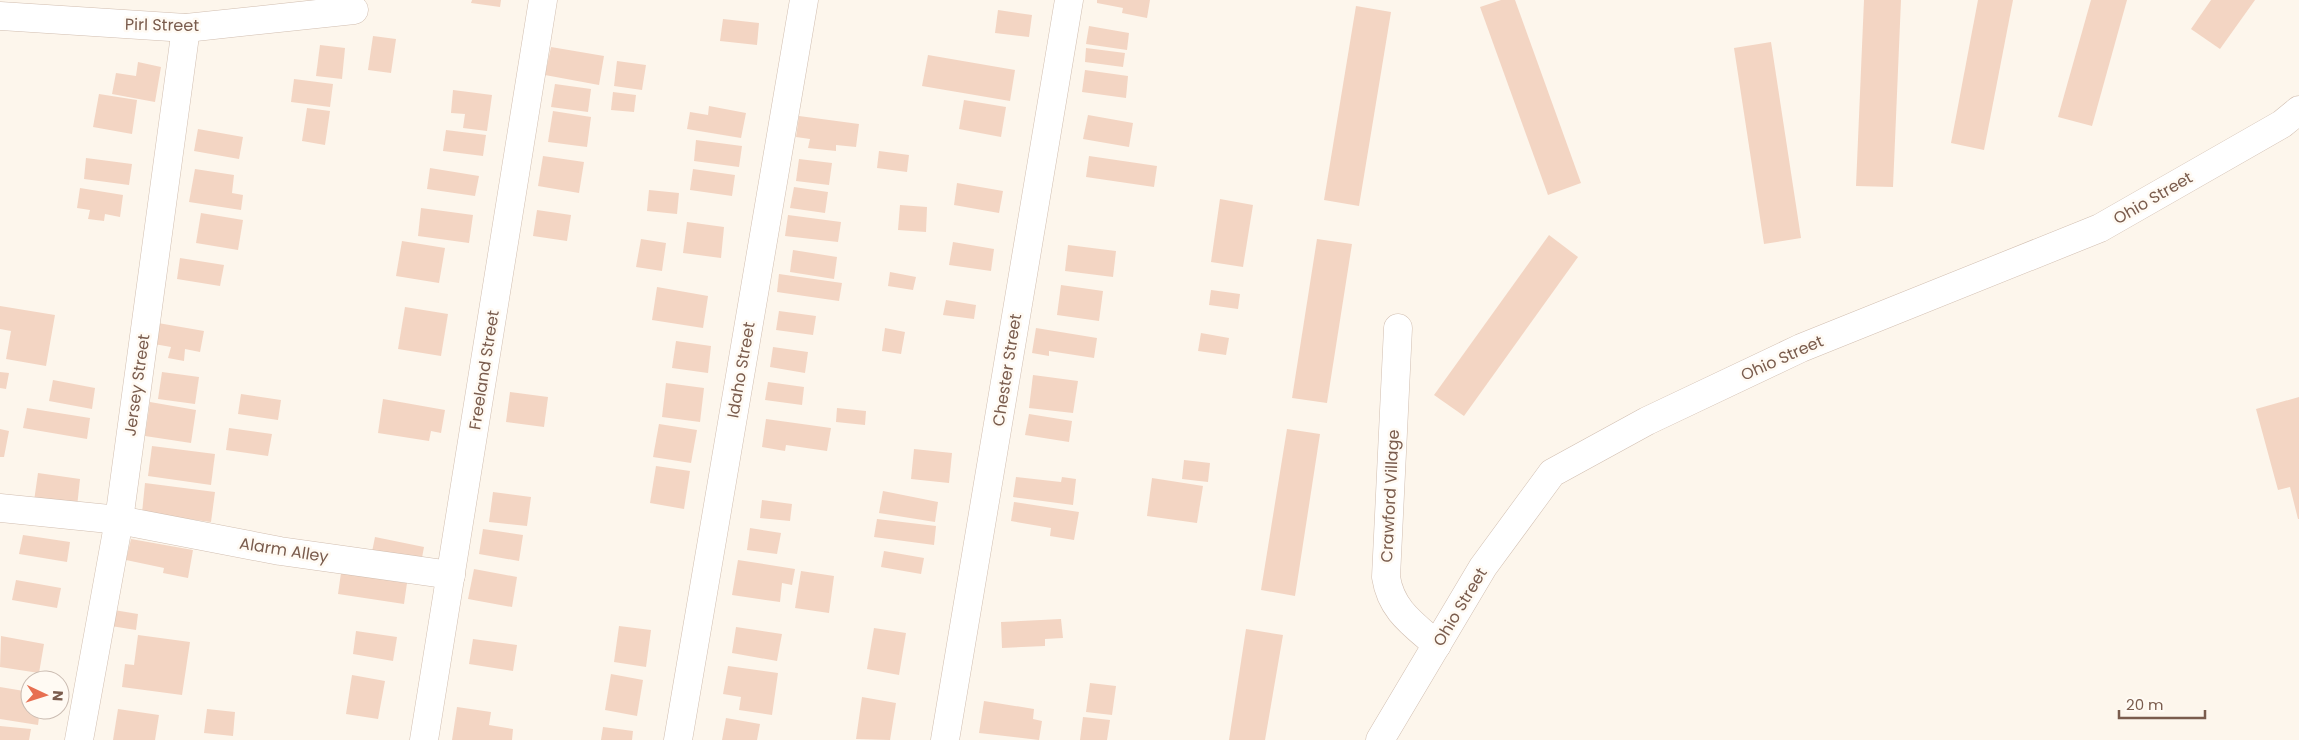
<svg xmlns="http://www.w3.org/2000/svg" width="2299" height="740" viewBox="0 0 2299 740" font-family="Poppins,sans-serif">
  <rect width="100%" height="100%" fill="#fdf6ec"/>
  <g fill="#f3d5c3">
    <path d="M472,0H501L500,7L471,3Z"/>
    <path d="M1097,0H1150L1147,18L1122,13L1123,8L1097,3Z"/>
    <path d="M1501,0H1515L1581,183L1548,195L1480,7Z"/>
    <path d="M1864,0H1901L1893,187L1856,186Z"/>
    <path d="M1978,0H2013L1984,150L1951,143Z"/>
    <path d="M2091,0H2127L2092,126L2058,117Z"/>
    <path d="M2211,0H2255L2220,49L2191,29Z"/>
    <path d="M1356,6L1391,12L1359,206L1324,200Z"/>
    <path d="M998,10L1032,15L1029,37L995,33Z"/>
    <path d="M723,19L759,23L757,45L720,41Z"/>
    <path d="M1089,26L1129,33L1127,50L1086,44Z"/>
    <path d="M373,36L396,39L391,73L368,70Z"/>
    <path d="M1771,42L1801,238L1764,244L1734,48Z"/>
    <path d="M320,45L345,48L342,79L316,76Z"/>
    <path d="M551,47L604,56L599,85L545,75Z"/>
    <path d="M1086,48L1125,53L1123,67L1085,62Z"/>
    <path d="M928,55L1015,70L1010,101L922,86Z"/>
    <path d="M617,61L646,65L642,90L614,86Z"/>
    <path d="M138,62L161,67L155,102L112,94L116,73L136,76Z"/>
    <path d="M1085,70L1128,76L1126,98L1082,92Z"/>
    <path d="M294,79L333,84L330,107L291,102Z"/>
    <path d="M555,84L591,89L588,112L551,107Z"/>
    <path d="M453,90L492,95L487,131L463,128L465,114L451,113Z"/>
    <path d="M613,92L636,95L634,112L611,110Z"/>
    <path d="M99,94L137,100L132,134L93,127Z"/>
    <path d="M964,100L1006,107L1001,137L959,129Z"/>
    <path d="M709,106L746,113L741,138L687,129L690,112L708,115Z"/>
    <path d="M307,108L330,111L325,145L302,141Z"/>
    <path d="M553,111L591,117L587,147L548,142Z"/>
    <path d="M1088,115L1133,123L1129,147L1083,139Z"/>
    <path d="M799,116L859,124L856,147L836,145V151L808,148L810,139L796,137Z"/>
    <path d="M198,129L243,137L239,159L194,151Z"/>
    <path d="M446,130L486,135L483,156L443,151Z"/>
    <path d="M696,140L742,146L739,167L694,161Z"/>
    <path d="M879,151L909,155L907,172L877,168Z"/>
    <path d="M543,156L584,162L579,193L538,186Z"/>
    <path d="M1089,156L1157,166L1154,187L1086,177Z"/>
    <path d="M86,158L132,164L129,185L84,179Z"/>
    <path d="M799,159L832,163L829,185L796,181Z"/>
    <path d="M430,168L479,176L475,196L427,189Z"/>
    <path d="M195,169L234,175L232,193L243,195L241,210L189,202Z"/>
    <path d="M693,169L735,175L732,196L690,190Z"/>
    <path d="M957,183L1003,191L999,213L954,205Z"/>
    <path d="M794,187L828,192L825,213L790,208Z"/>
    <path d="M80,188L123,195L120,217L105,214L104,221L88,219L90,210L77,208Z"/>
    <path d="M649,190L679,193L677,214L647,211Z"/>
    <path d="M1220,199L1253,205L1243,267L1211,262Z"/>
    <path d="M900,205L927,207L926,232L898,230Z"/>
    <path d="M421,208L473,215L469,243L418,236Z"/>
    <path d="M537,210L571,215L567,241L533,236Z"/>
    <path d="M201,213L243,220L238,250L196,243Z"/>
    <path d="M788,215L841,222L838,242L785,236Z"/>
    <path d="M687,222L724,227L721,258L683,253Z"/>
    <path d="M1549,235L1578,257L1464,416L1434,395Z"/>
    <path d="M641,239L666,243L662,271L636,267Z"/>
    <path d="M1317,239L1352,244L1327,403L1292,398Z"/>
    <path d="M402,241L445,248L439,283L396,276Z"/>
    <path d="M953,242L994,249L991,271L949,265Z"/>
    <path d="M1068,245L1116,251L1113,277L1065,271Z"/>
    <path d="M793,250L837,257L834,279L790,272Z"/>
    <path d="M180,258L224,265L220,286L177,279Z"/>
    <path d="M890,272L916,277L913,290L888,286Z"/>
    <path d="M779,274L842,283L839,301L777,292Z"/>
    <path d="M1061,285L1103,291L1099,321L1057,315Z"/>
    <path d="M657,287L708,296L703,328L652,320Z"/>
    <path d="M1211,290L1240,294L1238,309L1209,305Z"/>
    <path d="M946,300L976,305L974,319L943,315Z"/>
    <path d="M0,306L55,315L46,366L6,359L11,331L0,329Z"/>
    <path d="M405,307L448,314L441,356L398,349Z"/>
    <path d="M779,311L816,316L813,335L776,330Z"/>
    <path d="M158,323L204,331L200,352L185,349L184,361L168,358L171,347L154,344Z"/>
    <path d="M885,328L905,332L901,354L882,351Z"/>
    <path d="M1036,328L1097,338L1094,358L1049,351V356L1032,353Z"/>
    <path d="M1201,333L1229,338L1226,355L1198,351Z"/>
    <path d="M676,341L711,346L708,373L672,368Z"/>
    <path d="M773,347L808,352L805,373L770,367Z"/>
    <path d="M0,372L9,373L6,389L0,388Z"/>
    <path d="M162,372L199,377L195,404L158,399Z"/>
    <path d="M1033,375L1078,381L1073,413L1029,408Z"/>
    <path d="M53,380L95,388L92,409L49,401Z"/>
    <path d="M768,382L804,387L802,405L765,400Z"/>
    <path d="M666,383L704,388L700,422L662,417Z"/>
    <path d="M510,392L548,397L544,427L506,422Z"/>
    <path d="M241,394L281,400L278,420L238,414Z"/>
    <path d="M2299,397V519H2298L2290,487L2278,490L2256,409Z"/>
    <path d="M383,399L445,410L441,433L431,431L429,441L378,433Z"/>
    <path d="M150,402L196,410L191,443L145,436Z"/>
    <path d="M27,408L90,418L87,439L23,428Z"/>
    <path d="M837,408L866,411L865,425L836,422Z"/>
    <path d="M1029,414L1072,421L1069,442L1025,435Z"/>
    <path d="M766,419L831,428L827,451L786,445L785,451L762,447Z"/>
    <path d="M659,424L697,430L691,463L653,457Z"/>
    <path d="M229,428L272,434L268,456L226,450Z"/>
    <path d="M0,429L9,431L4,457H0Z"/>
    <path d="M1287,429L1320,434L1295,596L1261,590Z"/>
    <path d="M152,446L215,454L211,485L148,476Z"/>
    <path d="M914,449L952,453L949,483L911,479Z"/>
    <path d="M1184,460L1210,463L1208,482L1182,479Z"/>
    <path d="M656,466L690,471L684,509L650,503Z"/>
    <path d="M38,473L80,479L77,507L34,501Z"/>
    <path d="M1016,477L1061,482L1062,477L1076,479L1073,505L1013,497Z"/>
    <path d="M1152,478L1203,486L1197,523L1147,516Z"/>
    <path d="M145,483L215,492L211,522L142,513Z"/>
    <path d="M883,491L938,502L935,522L879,513Z"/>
    <path d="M493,492L531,497L527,526L489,522Z"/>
    <path d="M762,500L792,504L790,521L760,518Z"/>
    <path d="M1014,502L1079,512L1074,540L1050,536L1051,528L1011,521Z"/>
    <path d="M877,519L936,526L934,545L874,537Z"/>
    <path d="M750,528L781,533L777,554L747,550Z"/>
    <path d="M483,529L523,535L519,561L479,554Z"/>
    <path d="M23,535L70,542L67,562L19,554Z"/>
    <path d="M375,537L424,547L420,568L371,557Z"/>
    <path d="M131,539L193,550L188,578L163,573L164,568L126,560Z"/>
    <path d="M884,551L924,558L921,574L881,567Z"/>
    <path d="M738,560L795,569L792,585L782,583L780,602L732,595Z"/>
    <path d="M474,569L517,577L512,607L468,599Z"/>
    <path d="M801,571L834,576L829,613L795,608Z"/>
    <path d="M341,573L407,583L404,604L338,594Z"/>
    <path d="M16,580L61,588L57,608L12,600Z"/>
    <path d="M114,610L138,614L136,630L111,626Z"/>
    <path d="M1061,619L1063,638L1045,639V646L1002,648L1001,622Z"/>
    <path d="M619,626L651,630L646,667L614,662Z"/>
    <path d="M736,627L782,634L777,661L732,653Z"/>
    <path d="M874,628L906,633L899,675L867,669Z"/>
    <path d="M1246,629L1283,635L1265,740H1229Z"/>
    <path d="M356,631L397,637L393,661L353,654Z"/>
    <path d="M138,635L190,642L182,695L122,687L125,664L134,665Z"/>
    <path d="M1,636L44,644L39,673L0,667Z"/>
    <path d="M473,639L517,645L513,671L469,664Z"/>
    <path d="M728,666L778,673L772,715L739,710L741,697L723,694Z"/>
    <path d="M611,674L643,680L637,716L605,710Z"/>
    <path d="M352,675L385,681L378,719L346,714Z"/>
    <path d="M1090,683L1116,686L1112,715L1086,712Z"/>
    <path d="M0,687L30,692V710H40L38,725L0,719Z"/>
    <path d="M862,697L896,703L890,740L856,739Z"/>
    <path d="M984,701L1034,709L1033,719L1042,721L1039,740L979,733Z"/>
    <path d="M457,707L491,712L489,725L513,729L512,740H452Z"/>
    <path d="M118,709L159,715L155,740H113Z"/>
    <path d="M207,709L235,712L233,736L204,733Z"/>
    <path d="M1083,717L1110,720L1107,740H1080Z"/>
    <path d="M726,718L760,724L757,740H722Z"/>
    <path d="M0,726L31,729L29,740H0Z"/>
    <path d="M603,727L633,731L632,740H601Z"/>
  </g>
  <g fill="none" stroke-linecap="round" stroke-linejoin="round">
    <defs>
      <g id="minor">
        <path d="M0,16L186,28L354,10"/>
        <path d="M1398,328L1386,577C1391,610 1413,624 1437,645"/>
        <path d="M0,508L119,520L280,551L451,575"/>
        <path d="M79,740L119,520L186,28"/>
        <path d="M424,740L543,0"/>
        <path d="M678,740L804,0"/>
        <path d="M945,740L1069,0"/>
        <path d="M1380,740L1483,567L1552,473L1647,421L1801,348L2100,228L2282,124L2299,110"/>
      </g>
    </defs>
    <use href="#minor" stroke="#d1beb0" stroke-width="29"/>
    <use href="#minor" stroke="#fff" stroke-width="28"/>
  </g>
  <g text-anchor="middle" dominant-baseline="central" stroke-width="5" stroke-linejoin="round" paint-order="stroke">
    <g font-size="16" fill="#7a5c4d" stroke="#fffaf3">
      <text transform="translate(162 25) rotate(1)">Pirl Street</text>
      <text transform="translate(2153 198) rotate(-30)">Ohio Street</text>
      <text transform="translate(1782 358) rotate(-24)">Ohio Street</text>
      <text transform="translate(484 370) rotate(-81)">Freeland Street</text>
      <text transform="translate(741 370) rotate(-80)">Idaho Street</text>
      <text transform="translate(1007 370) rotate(-81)">Chester Street</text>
      <text transform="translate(137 385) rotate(-82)">Jersey Street</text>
      <text transform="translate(1390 496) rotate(-87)">Crawford Village</text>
      <text transform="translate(284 550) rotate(9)">Alarm Alley</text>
      <text transform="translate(1460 607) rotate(-59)">Ohio Street</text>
    </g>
  </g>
  <g transform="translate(45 695) rotate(94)"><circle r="24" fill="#fffaf3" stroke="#cabbb1"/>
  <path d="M0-4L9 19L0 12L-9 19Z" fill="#e76f51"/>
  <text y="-8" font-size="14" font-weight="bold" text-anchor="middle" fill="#7a5c4d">N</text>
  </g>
  <path d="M2119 710v8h86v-8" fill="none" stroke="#7a5c4d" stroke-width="2.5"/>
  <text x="2126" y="710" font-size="15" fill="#7a5c4d" stroke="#fffaf3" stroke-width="4" paint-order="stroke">20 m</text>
</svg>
